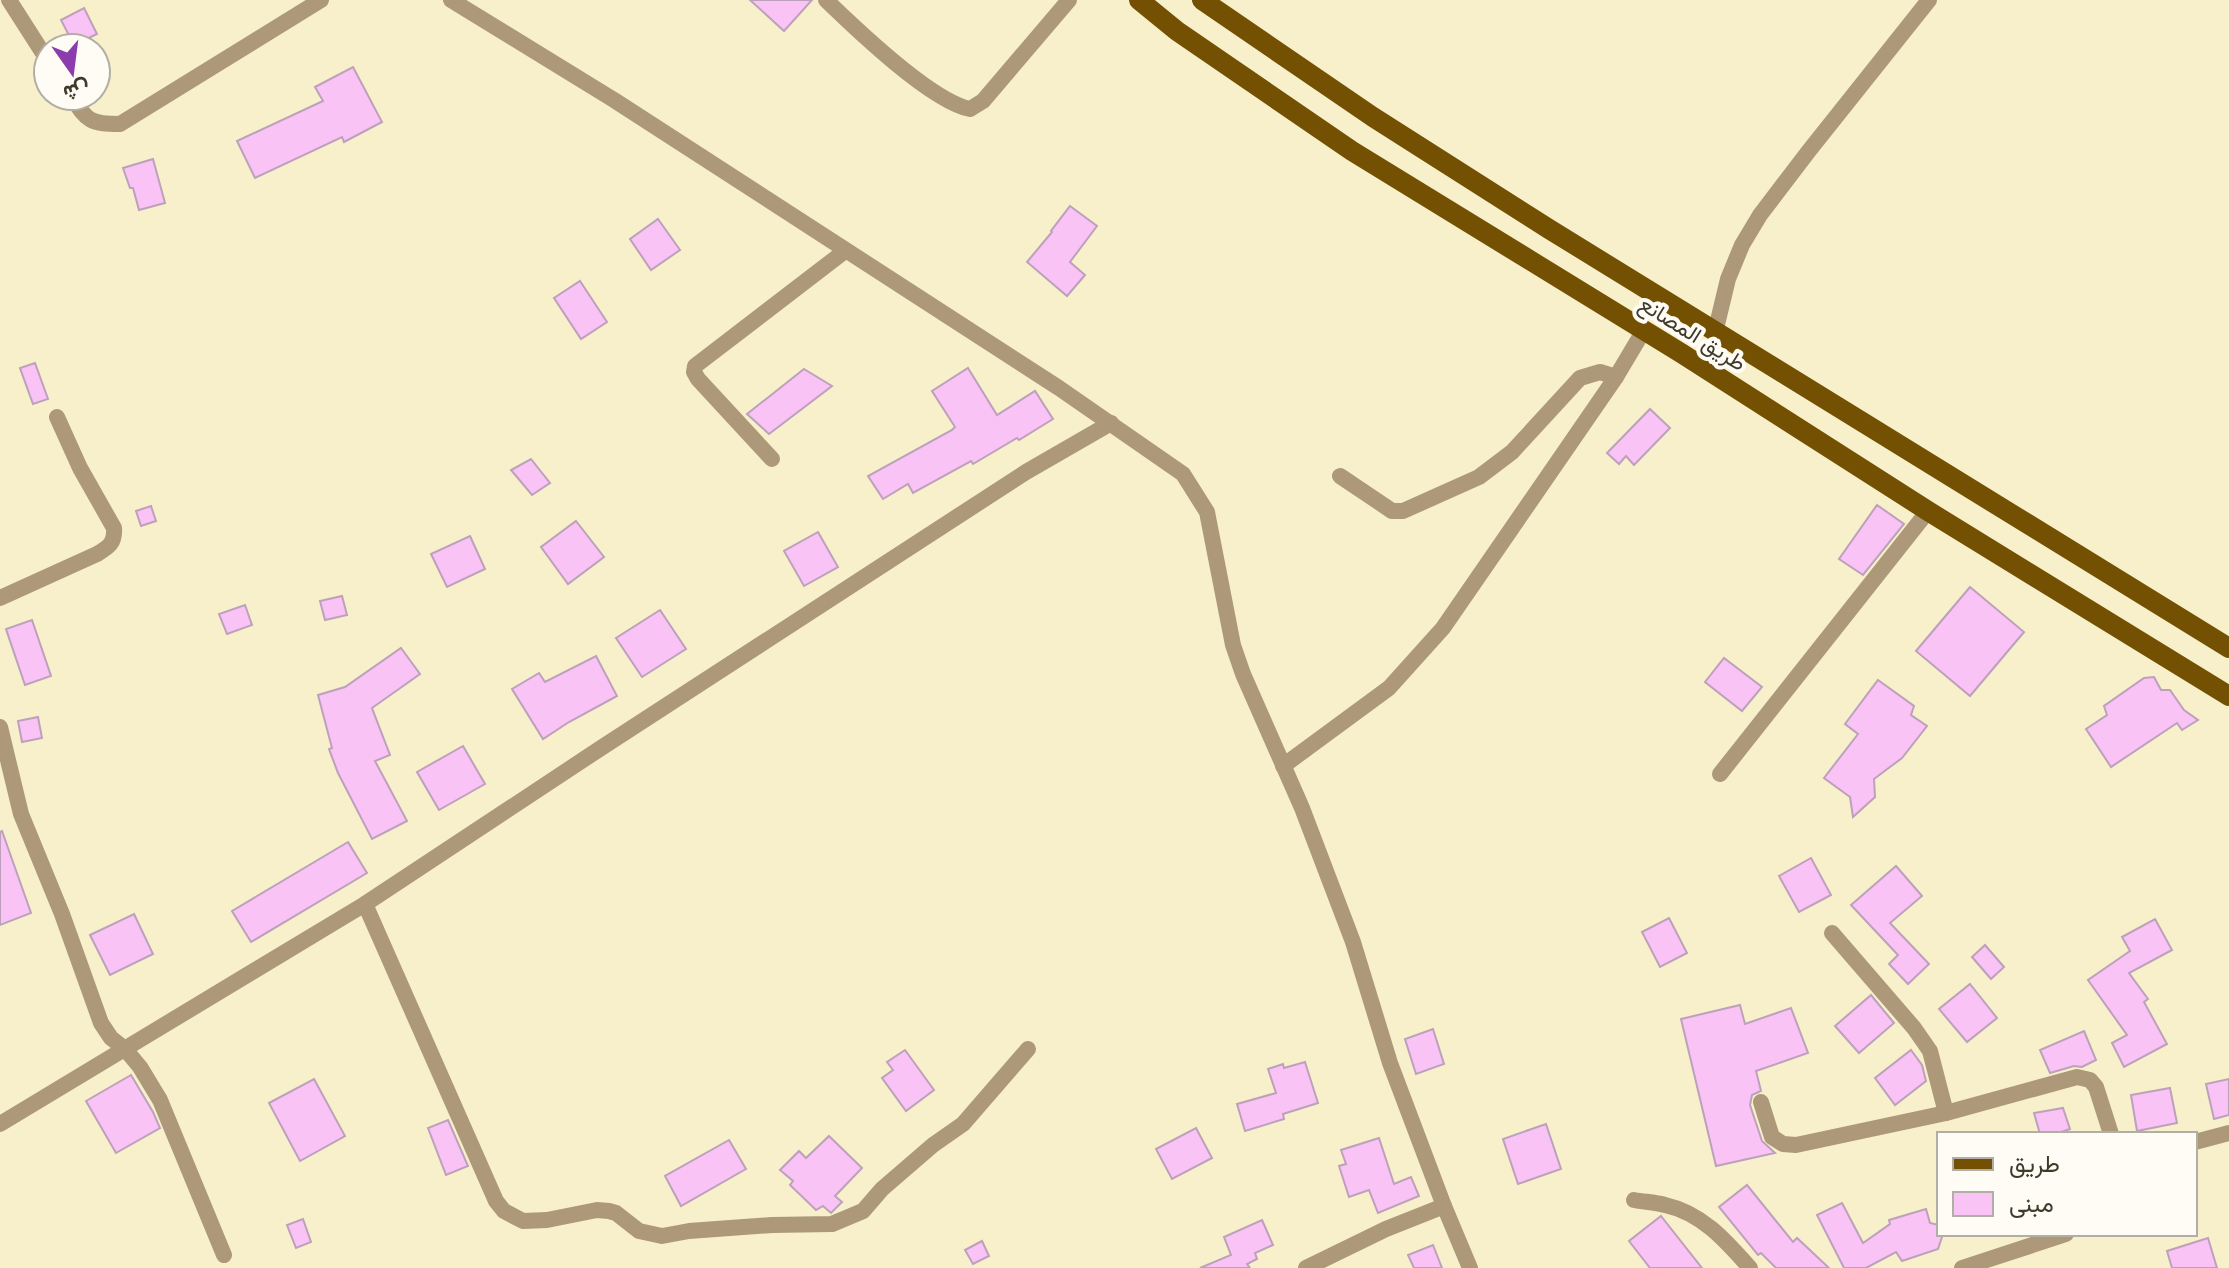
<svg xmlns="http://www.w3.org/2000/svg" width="2229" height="1268" viewBox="0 0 2229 1268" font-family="Lora,Vazirmatn,serif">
  <rect width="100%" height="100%" fill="#f7f0cb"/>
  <g fill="#f9c3f6" stroke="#bda1bb" stroke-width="2">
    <path d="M750,0H812L784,31Z"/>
    <path d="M84,8L97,34L74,45L61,20Z"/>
    <path d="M353,67L382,122L344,142L342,137L255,178L237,141L323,101L315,87Z"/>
    <path d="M153,159L165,203L139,210L133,188H130L123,168Z"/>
    <path d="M1070,206L1097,226L1070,262L1085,275L1067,296L1027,262L1052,232L1051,231Z"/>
    <path d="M658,219L680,250L651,270L630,239Z"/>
    <path d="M580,281L607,322L581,339L554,298Z"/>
    <path d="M35,363L48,399L33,404L20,368Z"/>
    <path d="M968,368L997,415L1035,391L1053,419L1019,440L1017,438L973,464L971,461L913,493L908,484L883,499L868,476L952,430L955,427L932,391Z"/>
    <path d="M804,369L832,386L769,434L747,414Z"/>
    <path d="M1650,409L1670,428L1634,465L1626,456L1619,464L1607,453Z"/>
    <path d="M531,459L550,483L532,495L511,470Z"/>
    <path d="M1877,505L1904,524L1863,575L1839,559Z"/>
    <path d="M151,506L156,521L141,526L136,511Z"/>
    <path d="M576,521L604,557L568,584L541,547Z"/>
    <path d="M818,532L838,567L804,586L784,551Z"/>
    <path d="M470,536L485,569L447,587L431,554Z"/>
    <path d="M1970,587L2024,632L1970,696L1916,651Z"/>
    <path d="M342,596L347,615L325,620L320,601Z"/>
    <path d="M245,605L252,625L227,634L219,614Z"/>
    <path d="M660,610L686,649L642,677L616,638Z"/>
    <path d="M32,620L51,676L25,685L6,629Z"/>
    <path d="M401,648L420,674L372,708L390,755L375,761L407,821L372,839L338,773L329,749L332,748L318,695L345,687Z"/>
    <path d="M596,656L617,696L569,722L543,739L512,689L539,673L545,682Z"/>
    <path d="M1724,658L1762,687L1742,711L1705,682Z"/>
    <path d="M2154,677L2161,690H2170L2184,710L2198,720L2182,730L2177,723L2111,767L2086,729L2107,715L2104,706L2144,678Z"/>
    <path d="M1878,680L1914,706L1911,715L1927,726L1902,758L1874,779L1875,797L1853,817L1850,797L1824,778L1858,734L1845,724Z"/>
    <path d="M38,717L42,738L22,742L18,721Z"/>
    <path d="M463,746L485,784L439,810L417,772Z"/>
    <path d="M2,831L31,913L0,925V832Z"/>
    <path d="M348,842L367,873L251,942L232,911Z"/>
    <path d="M1811,858L1831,895L1799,912L1779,876Z"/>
    <path d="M1896,866L1922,896L1890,923L1929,964L1908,984L1889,964L1898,955L1851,905Z"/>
    <path d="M134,914L153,954L110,975L90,935Z"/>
    <path d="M1669,918L1687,953L1660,967L1642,932Z"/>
    <path d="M2155,919L2172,950L2129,973L2148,999L2144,1002L2167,1044L2124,1067L2112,1043L2127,1035L2088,980L2130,951L2122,937Z"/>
    <path d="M1985,945L2004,967L1991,979L1972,957Z"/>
    <path d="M1970,984L1997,1018L1967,1042L1939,1009Z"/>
    <path d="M1871,995L1894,1023L1859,1053L1835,1026Z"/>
    <path d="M1740,1005L1745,1024L1791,1008L1808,1053L1756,1071L1761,1091L1752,1095L1750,1105L1762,1141L1775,1153L1716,1166L1681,1019Z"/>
    <path d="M1433,1029L1444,1064L1416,1074L1405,1039Z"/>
    <path d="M2084,1031L2096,1060L2082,1067L2074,1066L2050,1073L2040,1050Z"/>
    <path d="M905,1050L934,1090L906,1111L882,1078L893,1070L887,1062Z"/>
    <path d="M1911,1050L1922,1065L1926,1081L1895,1105L1875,1078Z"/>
    <path d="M1305,1062L1318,1103L1283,1114L1284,1119L1245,1131L1237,1104L1276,1093L1268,1069L1283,1064L1284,1068Z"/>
    <path d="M131,1075L153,1112L160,1128L116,1153L86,1101Z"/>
    <path d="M314,1079L345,1136L300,1161L269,1103Z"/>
    <path d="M2229,1079V1115L2214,1119L2206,1084Z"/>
    <path d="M2170,1088L2177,1123L2137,1131L2131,1095Z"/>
    <path d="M2063,1108L2070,1129L2055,1134H2040L2034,1113Z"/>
    <path d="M448,1120L468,1166L446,1175L428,1128Z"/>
    <path d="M1546,1124L1561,1169L1518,1184L1503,1139Z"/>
    <path d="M1196,1128L1212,1158L1172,1179L1156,1149Z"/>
    <path d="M829,1136L862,1168L835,1196L842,1202L831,1213L823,1206L816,1210L790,1185L793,1181L780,1170L799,1151L806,1158Z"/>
    <path d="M1379,1138L1394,1184L1411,1177L1419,1196L1378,1213L1369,1190L1349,1197L1339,1166L1346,1164L1341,1150Z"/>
    <path d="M729,1140L746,1169L681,1206L665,1176Z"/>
    <path d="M1747,1185L1793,1242L1797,1238L1829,1268H1776L1761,1253L1758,1255L1719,1207Z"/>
    <path d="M1842,1203L1863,1243L1890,1224L1889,1220L1926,1209L1930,1223L1939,1225V1234H1943L1938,1249L1902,1261L1896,1252L1866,1268H1844L1817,1215Z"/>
    <path d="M1661,1216L1702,1268H1650L1629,1241Z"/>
    <path d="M303,1219L311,1242L296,1248L287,1225Z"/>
    <path d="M1262,1220L1273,1245L1255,1253L1257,1259L1247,1264L1250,1268H1200L1231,1255L1224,1237Z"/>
    <path d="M2208,1238L2217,1268H2172L2167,1251Z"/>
    <path d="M982,1241L989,1256L973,1264L965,1250Z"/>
    <path d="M1433,1245L1442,1268H1414L1408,1255Z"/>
  </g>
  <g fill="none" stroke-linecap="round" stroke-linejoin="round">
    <g stroke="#ad9979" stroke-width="16">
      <path d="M9,0L48,61"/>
      <path d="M451,0L614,100L923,300L1059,388L1183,474L1207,512L1233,645L1243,674L1302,808L1353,942L1390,1063L1444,1206L1470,1268"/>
      <path d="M826,0C857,30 931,101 970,109L983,101L1069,0"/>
      <path d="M71,96C87,121 90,124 120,124L321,0"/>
      <path d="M1715,333L1728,279L1742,245L1760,215L1808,152L1929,0"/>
      <path d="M772,459L698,379L694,372L695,366L845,251"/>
      <path d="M1340,476L1392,511H1403L1479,477L1512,452L1580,378L1600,372L1616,377"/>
      <path d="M0,598L97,554C109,547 115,543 114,528L80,468L57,417"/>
      <path d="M0,727L21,814L62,914L101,1023L111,1038L125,1049L140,1067L160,1100L224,1255"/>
      <path d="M1283,766L1389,688L1443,628L1616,377L1644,330"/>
      <path d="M1720,774L1928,511"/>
      <path d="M365,904L496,1201L504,1211L523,1221L547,1220L597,1210L609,1211L616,1213L639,1231L662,1236L689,1231L772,1225L832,1224L863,1211L882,1189L933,1145L963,1124L1028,1049"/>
      <path d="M1832,933L1914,1028L1930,1051L1946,1113"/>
      <path d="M1761,1102L1772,1137L1783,1144L1796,1145L1946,1113L2077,1077L2090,1080L2096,1087L2111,1134"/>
      <path d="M0,1124L365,904L601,748L1026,472L1111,423"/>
      <path d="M2195,1142L2229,1133"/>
      <path d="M1634,1200C1644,1202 1655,1202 1665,1205C1702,1213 1726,1241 1750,1268"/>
      <path d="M1306,1268L1386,1229L1444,1206"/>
      <path d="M1962,1268L2066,1234"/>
    </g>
    <g stroke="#745102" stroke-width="20">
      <path d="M1139,0L1177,31L1352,151L1681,353L1928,511L2229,696"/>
      <path d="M1202,0L1373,117L1549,229L2229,648"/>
    </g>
  </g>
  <g text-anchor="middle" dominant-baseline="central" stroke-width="8" stroke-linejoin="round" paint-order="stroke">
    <g font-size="22" fill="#3e3b2c" stroke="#fefcf5">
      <text transform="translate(1693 333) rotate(32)">طريق المصانع</text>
    </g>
  </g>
  <rect x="1937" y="1132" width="260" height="104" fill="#fefcf5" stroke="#b1afa5" stroke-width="2"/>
  <rect x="1953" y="1158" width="40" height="12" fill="#745102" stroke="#b1afa5" stroke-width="2"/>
  <text x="2009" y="1172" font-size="24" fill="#3e3b2c">طريق</text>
  <rect x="1953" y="1192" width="40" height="24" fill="#f9c3f6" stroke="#b1afa5" stroke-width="2"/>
  <text x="2009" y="1212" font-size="24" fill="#3e3b2c">مبنى</text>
  <g transform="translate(72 72) rotate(166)"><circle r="38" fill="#fefcf5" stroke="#b1afa5" stroke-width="2"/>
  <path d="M0-6L14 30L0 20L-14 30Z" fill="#8c3cac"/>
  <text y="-12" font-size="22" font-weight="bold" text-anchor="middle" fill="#3e3b2c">ش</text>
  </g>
</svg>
